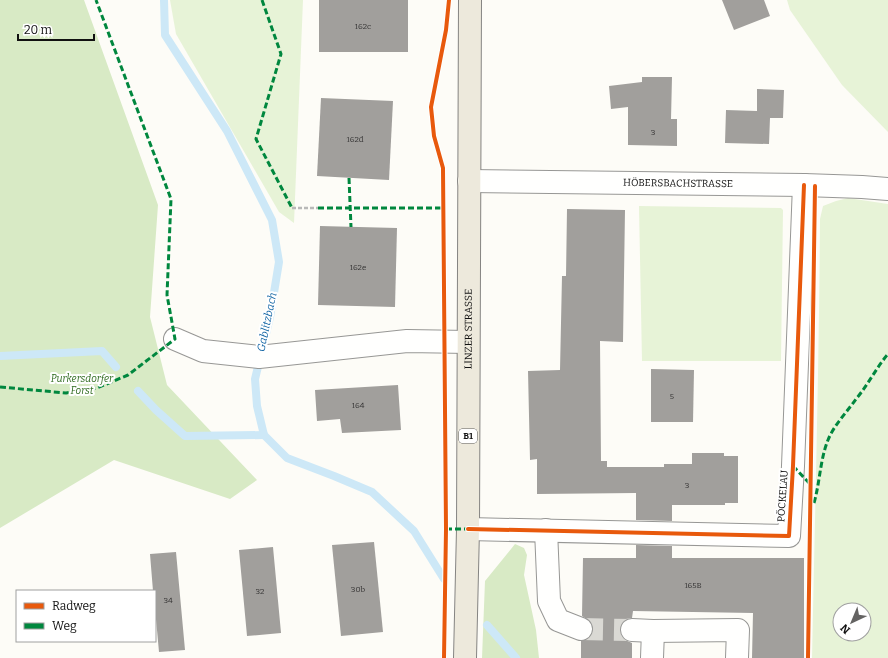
<svg xmlns="http://www.w3.org/2000/svg" width="888" height="658" viewBox="0 0 888 658" font-family="Bitter,serif">
  <rect width="100%" height="100%" fill="#fdfcf7"/>
  <g fill="#e7f3d7" fill-rule="evenodd">
    <path d="M170,0H303L294,223L279,212L176,34Z"/>
    <path d="M787,0H888V132L842,85L790,10Z"/>
    <path d="M848,198L888,204V658H812C815,512 819,366 820,219L823,206L836,201ZM840,610H864V634H840Z"/>
    <path d="M639,206L781,208L783,210L781,361H642Z"/>
  </g>
  <g fill="#d8eac5">
    <path d="M0,0H84L158,205L150,317L167,385L257,480L230,499L114,460L0,528Z"/>
    <path d="M515,544L524,548L527,555L524,575L536,630L539,658H482L485,581Z"/>
  </g>
  <g fill="none" stroke-linecap="round" stroke-linejoin="round">
    <g stroke="#cde8f7" stroke-width="8">
      <path d="M164,0L165,35L227,131L272,220L279,262L270,317L255,379L257,406L264,435L287,458L334,476L372,492L414,531L444,579"/>
      <path d="M0,356L102,351L116,367"/>
      <path d="M138,391L156,410L185,436L264,435"/>
      <path d="M487,625L516,658"/>
    </g>
  </g>
  <g fill="#a19f9c">
    <rect x="319" y="0" width="89" height="52"/>
    <path d="M722,0H764L770,16L734,30Z"/>
    <path d="M642,77H672L671,119H677V146L628,145V107L611,109L609,86L642,82Z"/>
    <path d="M757,89L784,90L783,118H770L769,144L725,143L726,110L757,111Z"/>
    <path d="M321,98L393,101L389,180L317,176Z"/>
    <path d="M567,209L625,210L623,342L600,341L601,461H607V467H664V464H692V453H724V456H738V503H725V505H672V521L636,520V493L537,494V459L530,460L528,371L560,370L562,276H566Z"/>
    <path d="M320,226L397,228L395,307L318,305Z"/>
    <path d="M651,369L694,370L693,422H651Z"/>
    <path d="M398,385L401,430L342,433L340,419L317,421L315,390Z"/>
    <path d="M374,542L383,632L341,636L332,545Z"/>
    <path d="M636,545L672,546V558H804V658H752L753,613L633,611L632,618L626,619L622,623L620,630L621,636L625,640L632,643V658H581V641L589,638L592,634L593,628L590,621L582,616L583,558H636Z"/>
    <path d="M273,547L281,633L247,636L239,550Z"/>
    <path d="M176,552L185,650L159,652L155,608V591H153L150,554Z"/>
  </g>
  <g fill="none" stroke-linecap="round" stroke-linejoin="round">
    <path stroke="#dad9d4" stroke-width="22" stroke-dasharray="22 11" stroke-linecap="butt" d="M581,629L632,630"/>
    <defs>
      <g id="minor">
        <path id="s1" d="M469,181L804,185L862,187L888,189"/>
        <path d="M175,339L203,351L259,357L407,341L468,342"/>
        <path d="M468,529L789,536L793,466L804,185"/>
        <path d="M546,530L549,601L558,620L581,629"/>
        <path d="M632,630L653,631L738,630L737,658"/>
        <path d="M652,658L653,631"/>
      </g>
      <g id="major">
        <path id="s2" d="M465,658L468,529L470,0"/>
      </g>
    </defs>
    <use href="#minor" stroke="#979795" stroke-width="24"/>
    <use href="#major" stroke="#858482" stroke-width="24"/>
    <path stroke="#b9b9b8" stroke-width="2.5" stroke-dasharray="4 2" stroke-linecap="butt" d="M292,208H318"/>
    <use href="#minor" stroke="#fffffe" stroke-width="22"/>
    <use href="#major" stroke="#ede9dc" stroke-width="22"/>
    <g stroke="#00873e" stroke-width="3" stroke-dasharray="6 3" stroke-linecap="butt">
      <path d="M262,0L281,54L256,139L292,208"/>
      <path d="M349,178L351,227"/>
      <path d="M318,208H443"/>
      <path d="M0,387L66,393L97,388L128,375L175,339L167,295L171,199L96,0"/>
      <path d="M793,466L811,485"/>
      <path d="M814,503C820,482 820,460 828,440C834,425 847,412 856,399C868,385 876,368 888,354"/>
      <path d="M446,529H468"/>
    </g>
    <defs>
      <g id="cycleway">
        <path d="M468,529L789,536L793,466L804,185"/>
        <path d="M444,658L446,529L443,168L434,136L431,107L446,30L449,0"/>
        <path d="M808,658L815,186"/>
      </g>
    </defs>
    <use href="#cycleway" stroke="#fff" stroke-width="6"/>
    <use href="#cycleway" stroke="#e8590c" stroke-width="4"/>
  </g>
  <g text-anchor="middle" dominant-baseline="central" stroke-width="4" stroke-linejoin="round" paint-order="stroke">
    <g font-size="8" fill="#353434">
      <text x="363" y="26">162c</text>
      <text x="653" y="132">3</text>
      <text x="355" y="139">162d</text>
      <text x="358" y="267">162e</text>
      <text x="672" y="396">5</text>
      <text x="358" y="405">164</text>
      <text x="687" y="485">3</text>
      <text x="693" y="585">165B</text>
      <text x="358" y="589">30b</text>
      <text x="260" y="591">32</text>
      <text x="168" y="600">34</text>
    </g>
    <rect fill="#fff" stroke="#585858" stroke-width="1" x="459" y="429" width="18" height="14" rx="3"/>
    <g font-size="9" font-weight="bold" fill="#111">
      <text x="468" y="436">B1</text>
    </g>
    <g font-size="10" fill="#111" stroke="#fff">
      <text stroke="none"><textPath href="#s1" startOffset="209">HÖBERSBACHSTRASSE</textPath></text>
      <text stroke="none"><textPath href="#s2" startOffset="329">LINZER STRASSE</textPath></text>
      <text transform="translate(783 496) rotate(-86)">PÖCKELAU</text>
    </g>
    <g font-size="10" font-style="italic" fill="#2f6b1f" stroke="#fff">
      <text x="82" y="379">Purkersdorfer<tspan x="82" dy="12">Forst</tspan></text>
    </g>
    <g font-size="11" font-style="italic" fill="#1768a6" stroke="#fff">
      <text transform="translate(267 322) rotate(-78)">Gablitzbach</text>
    </g>
  </g>
  <rect x="16" y="590" width="140" height="52" fill="#ffffff" stroke="#a0a0a0"/>
  <rect x="24" y="603" width="20" height="6" fill="#e8590c" stroke="#a0a0a0"/>
  <text x="52" y="610" font-size="12" fill="#111111">Radweg</text>
  <rect x="24" y="623" width="20" height="6" fill="#00873e" stroke="#a0a0a0"/>
  <text x="52" y="630" font-size="12" fill="#111111">Weg</text>
  <g transform="translate(852 622) rotate(224)"><circle r="19" fill="#ffffff" stroke="#a0a0a0"/>
  <path d="M0-3L7 15L0 10L-7 15Z" fill="#646362"/>
  <text y="-6" font-size="11" font-weight="bold" text-anchor="middle" fill="#111111">N</text>
  </g>
  <path d="M18 34v6h76v-6" fill="none" stroke="#111111" stroke-width="2"/>
  <text x="24" y="34" font-size="12" fill="#111111" stroke="#ffffff" stroke-width="3" paint-order="stroke">20 m</text>
</svg>
